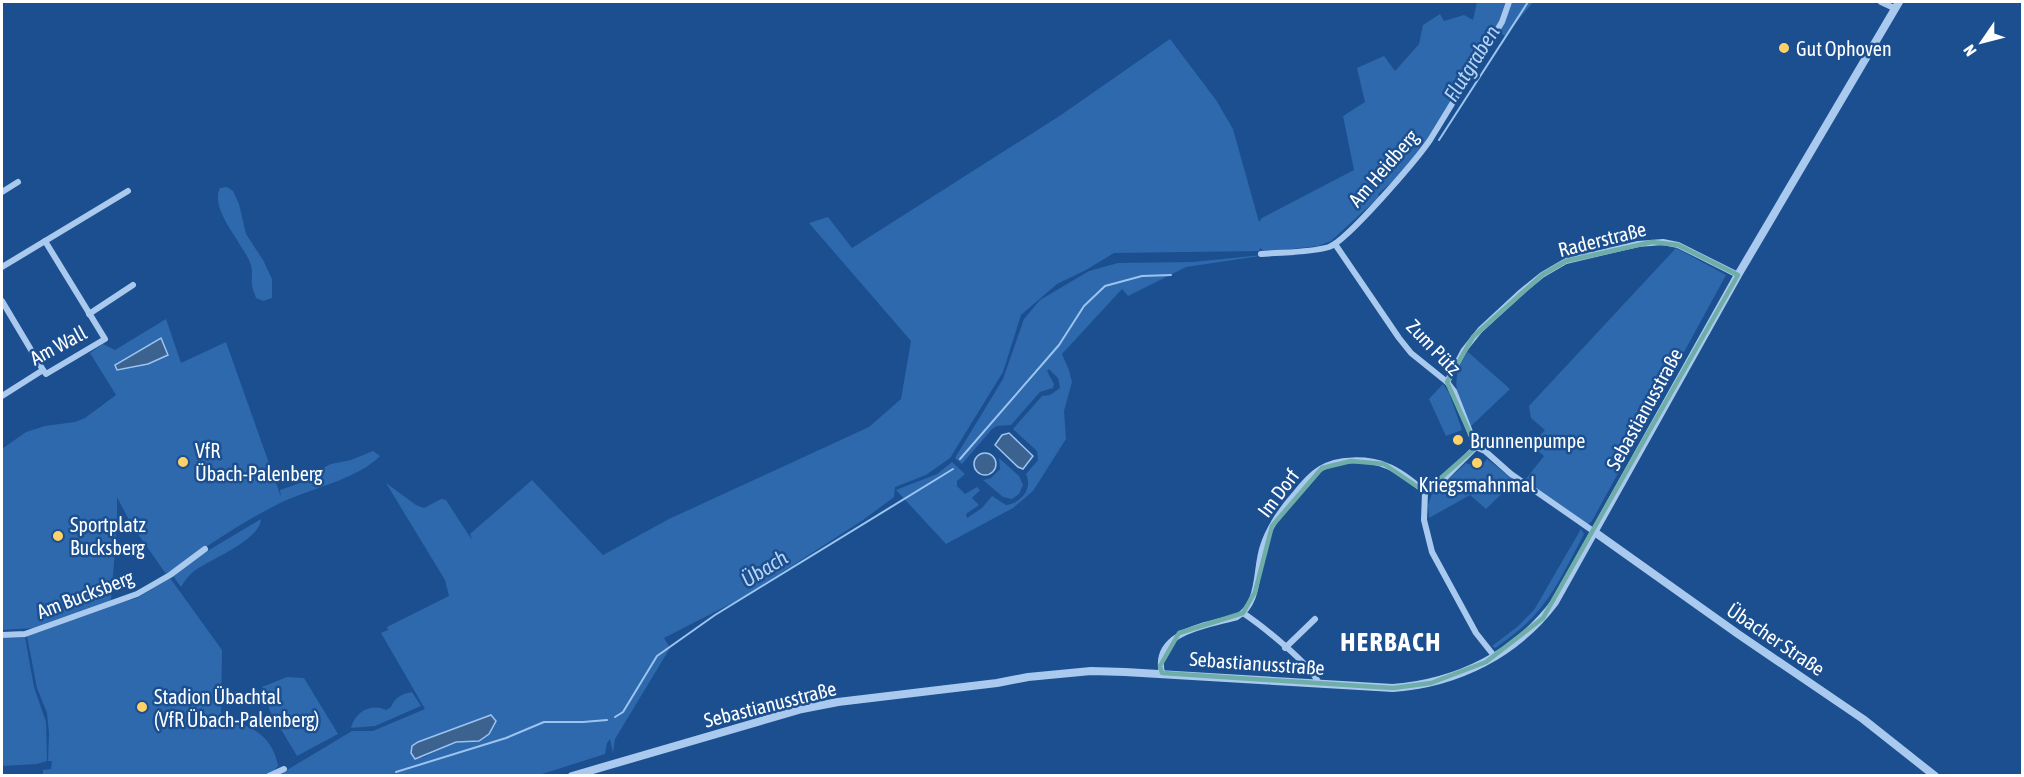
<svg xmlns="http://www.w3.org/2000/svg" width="2024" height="777" viewBox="0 0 2024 777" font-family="'Asap Condensed',sans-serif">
  <rect width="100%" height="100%" fill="#1b4f8f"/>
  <g fill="#2e69ad" fill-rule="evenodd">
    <path d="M1477,2H1533L1505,36L1497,31L1416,162L1378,194L1379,197L1331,241L1318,246L1265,252L1260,248L1259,251L1114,253L1086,270L1057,284L1021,315L1003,372L950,458L926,475L895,487L894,497L863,520L744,597L664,638L670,648L615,739L613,753L610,739L607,743L605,754L539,775L277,776L352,731H373L425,709L381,633L388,630L387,627L449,596L445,580L386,483L416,505L424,508L441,499L446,500L472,540L470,534L532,480L603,555L669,519L869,427L901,399L911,341L809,223L828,217L852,248L1061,115L1170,39L1216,100L1233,129L1259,222L1262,218L1354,170L1343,116L1365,102L1357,68L1384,56L1395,71L1419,44L1423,25L1440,14L1444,21L1464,15L1473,20ZM490,715L479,741L456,742L422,758L418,742Z"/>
    <path d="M227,187L233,191L239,204L246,234L263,260L272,279V298L263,301L256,298C255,294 252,289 252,284C251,278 253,272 251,265C244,244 209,210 220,188Z"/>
    <path d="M1676,248L1726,275L1592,521L1588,524L1525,480L1544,456L1531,445L1545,430L1531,418L1529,406Z"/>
    <path d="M1273,254L1186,267L1128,296L1122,289L1062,354L1069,370L1072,382L1064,411L1066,439L1033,491L1013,508L946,544L896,490L937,474L952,462L965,474L957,481V486L965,494L977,487L980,490L972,498L979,505L966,514L967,518L982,508L992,496L1006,505C1021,503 1033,489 1026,474L1038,460L1037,451L1013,429L1042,396L1050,395L1060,388L1058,378L1049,369L1047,371L1054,384L1053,388L1040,392L1011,425L997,426L992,429L962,464L955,458L1003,379L1024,319L1040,300L1089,271L1118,263L1193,262Z"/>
    <path d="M166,319L181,363L226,342L281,497L280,490L320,476L325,467L331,464L351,460L373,451L380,456C358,479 309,489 280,503C240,523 203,549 166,574L131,524L117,497C118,532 113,567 111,602L34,628L2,630V449L26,432L45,426L75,422L85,418L116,395L90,353L103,344L115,350Z"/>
    <path d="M1468,352L1510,389L1469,428C1459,400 1447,379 1468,352Z"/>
    <path d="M1443,384L1449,393L1462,430L1446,436L1429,399Z"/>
    <path d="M999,458L1019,476L1023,485L1019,494L1012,499L1003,497L983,480L991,478L1000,469Z"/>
    <path d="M1487,459L1515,481L1486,509L1470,495L1429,518L1428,505L1432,494L1466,463L1478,467L1483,464Z"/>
    <path d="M261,519C260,541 208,560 193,572C188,576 184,582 181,587L173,576L209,550Z"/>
    <path d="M1581,529L1584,534C1568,564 1553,598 1528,622C1518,632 1506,640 1495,648L1492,646L1517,627L1534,610Z"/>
    <path d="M170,578L222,650L221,718C249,724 273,735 278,766L273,772L266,776L43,775V770L51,769L52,761H48L49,733L47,713L37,688L27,636L106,607L137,598Z"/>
    <path d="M25,637L34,687L46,722L47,761L37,764L2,766V638Z"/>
    <path d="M287,677L304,678L338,734L297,756L270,711L262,687Z"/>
    <path d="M412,692L421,706L375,726L351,728C355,711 372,703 386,710L391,707C395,697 402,694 412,692Z"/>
  </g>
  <g fill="#3c6290" stroke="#9cc4f0" stroke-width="1.5">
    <path d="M161,338L168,355L148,364L117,370L115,365Z"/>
    <path d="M1009,433L1033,456L1023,469L1018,467L995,445L1002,435Z"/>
    <circle cx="985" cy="464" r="11"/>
    <path d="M491,715L496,721L489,734L479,741L456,742L415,759L411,753L412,746L418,742Z"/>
  </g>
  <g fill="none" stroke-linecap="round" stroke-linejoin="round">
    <g stroke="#9cc4f0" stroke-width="2">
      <path d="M1439,140L1528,2"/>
      <path d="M960,459L1059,345L1084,306L1105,286L1142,276L1171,275"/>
      <path d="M615,717L623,712L657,656L715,615L953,469"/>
      <path d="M396,772L506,738L544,722H583L607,720"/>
    </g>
    <g stroke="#a9c9ee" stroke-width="6">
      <path d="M1881,2L1894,8"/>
      <path d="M2,192L18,182"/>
      <path d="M1335,244L1399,338L1411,353L1447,382L1454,391L1476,447L1485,451L1511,474L1596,533"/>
      <path d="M1261,254C1282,252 1309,253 1329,247C1347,241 1417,159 1430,140L1502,22L1509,2"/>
      <path d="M2,267L128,191"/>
      <path d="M2,301L43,370"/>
      <path d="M89,314L133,285"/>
      <path d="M1447,382L1464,350L1480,330L1521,292L1542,275L1566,261L1638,244L1663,242L1678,245L1738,275"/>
      <path d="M2,396L43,370L46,374L105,339L45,241"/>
      <path d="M1425,492L1424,520L1432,552L1476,633L1495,657"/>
      <path d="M1425,492L1444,479L1476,447"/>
      <path d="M1243,613C1261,625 1313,666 1319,684"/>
      <path d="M2,635L25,634L137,594L170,575L205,549"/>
      <path d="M1285,648L1315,619"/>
      <path d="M1162,673C1152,631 1209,625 1237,617C1261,603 1255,569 1263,546C1269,527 1281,510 1294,495C1301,486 1310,475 1320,469C1337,458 1368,458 1387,466C1400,471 1414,482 1425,492"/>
      <path d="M269,776L284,769"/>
    </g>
    <g stroke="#a9c9ee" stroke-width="8">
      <path d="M1596,533L1738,634L1863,719L1935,776"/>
      <path d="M572,776L802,709L838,702L997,683L1028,677L1091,671L1125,672L1393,688C1458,683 1516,654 1555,602L1738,275L1899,2"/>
    </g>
  </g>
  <path fill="none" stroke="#6fada8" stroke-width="4.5" stroke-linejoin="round" d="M1652,242L1678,245L1738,275L1543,618L1486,662L1431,683L1393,688L1162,673L1160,666L1179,633L1243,613L1255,592L1272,526L1322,468L1351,461L1384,464L1425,492L1476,447L1447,382L1473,337L1542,275L1566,261Z"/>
  <g fill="#ffd166" stroke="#1b4f8f" stroke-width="2">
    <circle cx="1784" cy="48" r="6"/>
    <circle cx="1458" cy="440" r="6"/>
    <circle cx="183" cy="462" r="6"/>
    <circle cx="1477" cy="463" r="6"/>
    <circle cx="58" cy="536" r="6"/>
    <circle cx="142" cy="707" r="6"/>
  </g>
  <g text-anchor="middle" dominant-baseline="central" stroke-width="5" stroke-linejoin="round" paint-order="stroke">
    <g font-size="20" fill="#fff" stroke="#1b4f8f" text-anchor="start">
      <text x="1796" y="48">Gut Ophoven</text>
      <text x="1470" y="440">Brunnenpumpe</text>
      <text x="195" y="450">VfR<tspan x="195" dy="23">Übach-Palenberg</tspan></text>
      <text x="1477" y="484" text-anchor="middle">Kriegsmahnmal</text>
      <text x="70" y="524">Sportplatz<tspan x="70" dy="23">Bucksberg</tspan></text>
      <text x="154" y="696">Stadion Übachtal<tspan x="154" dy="23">(VfR Übach-Palenberg)</tspan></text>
    </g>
    <g font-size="20" fill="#fff" stroke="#1b4f8f">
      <text transform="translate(1383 168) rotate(-49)">Am Heidberg</text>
      <text transform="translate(1602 239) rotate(-14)">Raderstraße</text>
      <text transform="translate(58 345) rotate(-28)">Am Wall</text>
      <text transform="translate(1434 347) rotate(46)">Zum Pütz</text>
      <text transform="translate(1644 409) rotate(-61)">Sebastianusstraße</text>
      <text transform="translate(1278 493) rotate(-53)">Im Dorf</text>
      <text transform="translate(85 594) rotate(-21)">Am Bucksberg</text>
      <text transform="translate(1776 639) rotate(34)">Übacher Straße</text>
      <text transform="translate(1257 663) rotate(4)">Sebastianusstraße</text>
      <text transform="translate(770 704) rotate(-14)">Sebastianusstraße</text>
    </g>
    <g font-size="21" font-style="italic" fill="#b5d3f5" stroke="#1b4f8f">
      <text transform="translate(1471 63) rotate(-58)">Flutgraben</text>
      <text transform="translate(764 568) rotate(-32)">Übach</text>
    </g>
    <g font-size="26" font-weight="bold" letter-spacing="1.5" fill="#fff" stroke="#1b4f8f">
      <text x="1391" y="642">HERBACH</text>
    </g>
  </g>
  <rect width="2024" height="777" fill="none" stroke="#ffffff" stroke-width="6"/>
  <g transform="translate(1982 42) rotate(235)" stroke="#1b4f8f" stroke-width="4.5" paint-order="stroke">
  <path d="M0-4.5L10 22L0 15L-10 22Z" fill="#ffffff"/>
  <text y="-9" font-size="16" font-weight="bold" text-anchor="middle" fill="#ffffff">N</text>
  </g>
</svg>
